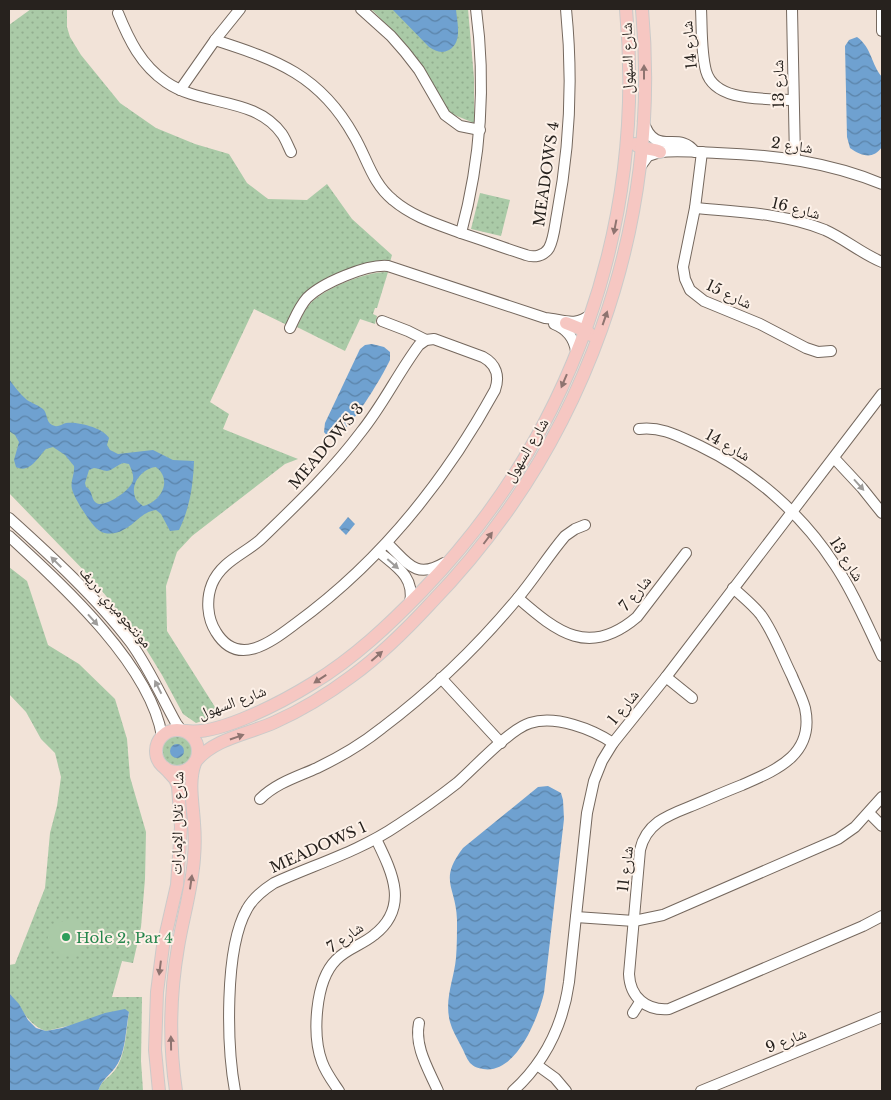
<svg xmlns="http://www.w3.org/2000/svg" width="891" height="1100" viewBox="0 0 891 1100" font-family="'Libre Baskerville','Noto Naskh Arabic',serif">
  <defs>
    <pattern id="grass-dots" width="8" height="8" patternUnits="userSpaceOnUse" patternTransform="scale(1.25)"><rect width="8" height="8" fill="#aacaa7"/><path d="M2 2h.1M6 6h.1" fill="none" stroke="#92ad8f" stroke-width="1.8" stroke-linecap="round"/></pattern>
    <pattern id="water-waves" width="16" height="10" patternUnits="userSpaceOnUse" patternTransform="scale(1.25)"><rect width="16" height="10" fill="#6fa1d0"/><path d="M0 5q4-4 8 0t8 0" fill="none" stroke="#5b83a8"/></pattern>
  </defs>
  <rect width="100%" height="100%" fill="#f2e3d8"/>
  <g fill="url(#grass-dots)">
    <path d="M31,9H67V27L70,37L81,55L120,103L156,128L195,144L229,154L247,183L268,199L307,200L327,184L352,219L392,255L390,262L366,264L318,284L311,288L299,300L287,325L254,309L210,402L229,414L223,429L298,459L285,464L192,536L177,552L166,586L167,631L220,715L196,723L183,714L162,675L140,639L95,582L9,493V25Z"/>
    <path d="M371,9H468L474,78V123L447,112C426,71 404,41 371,9Z"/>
    <path d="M480,193L510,200L501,236L471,229Z"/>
    <path d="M388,272L377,308H375L373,314L377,316L375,324L360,319L345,351L297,327C301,320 304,310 310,304C324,288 368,271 388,272Z"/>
    <path d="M9,567L27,581L48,645L79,664L115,699L127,739L130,777L146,832L145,879L141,927L133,963L122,961L112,997H142L141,1061L143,1091H98C102,1079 108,1079 115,1070C126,1055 126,1030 129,1012L46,1031C26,1024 23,1008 9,993V965L15,964L45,888L50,833L57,806L61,777L55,753L41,739L26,712L9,694Z"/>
    <circle cx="177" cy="750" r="17"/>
  </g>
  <path fill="#aacaa7" d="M75,917L84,929L82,945L74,956H64L47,944L49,930L58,923Z"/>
  <g fill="url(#water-waves)" fill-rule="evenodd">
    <path d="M392,9H456C457,23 463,42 449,50C441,54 436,51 429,47Z"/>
    <path d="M857,37C872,48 871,64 882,77V147C873,160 861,156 850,148L847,137L845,46L849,40Z"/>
    <path d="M372,344L384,347L390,352V360C383,375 345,441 329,438L324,432L325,423L360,349L365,345Z"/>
    <path d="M9,379C14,386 20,394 27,400C32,403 40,406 44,410C48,416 46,424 55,426C59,427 62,424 66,423C77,421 104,428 109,438L107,445L110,450L118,454L153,450L173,460L194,461C193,486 190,507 179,530L170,531L161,514L156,510C141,512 136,524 123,530C117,534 106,535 100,531C92,527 74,498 72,489C70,481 75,474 74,466L65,455L53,447L46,449C38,457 30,474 16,467L14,460L19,442L15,435L9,431ZM124,463L129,464C131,469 134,474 133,480C132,489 109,505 99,504C90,502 94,491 86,487L85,483L89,470L94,468C98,468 103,471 107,471C113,470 118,464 124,463ZM156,467C173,480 161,502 143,506C140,503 136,501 135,497C130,483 143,468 156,467Z"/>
    <path d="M348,517L355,524L346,535L339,528Z"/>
    <circle cx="177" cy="751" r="7"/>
    <path d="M548,786L561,793L563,800L564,819L544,993C538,1018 516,1075 483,1069C478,1068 474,1067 470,1063C466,1058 464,1051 461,1046C457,1038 452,1030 450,1022C444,999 454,980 456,958C457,946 457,932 457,920C456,886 438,881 463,848L538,787Z"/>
    <path d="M9,993L19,1004L28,1020L36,1028L46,1031L62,1028L105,1013L125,1009L129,1012C126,1027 126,1045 120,1059C115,1072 102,1078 98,1091H9Z"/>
  </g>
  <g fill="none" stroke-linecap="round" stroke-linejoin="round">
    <defs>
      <g id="minor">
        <path d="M361,9L391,36L405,52L419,70L445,115L460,126L480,130"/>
        <path d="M701,9C702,29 701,52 706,71C715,103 766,98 793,100"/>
        <path d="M792,9L795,159"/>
        <path d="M882,9V31"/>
        <path d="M118,13C129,40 141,65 166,82C202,107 255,96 282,134C286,140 288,146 291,152"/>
        <path d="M215,40C277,60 320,75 354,136C367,158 372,183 393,200C413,217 437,224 461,233C483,240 504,248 526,255C534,258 544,256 549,248C554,239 555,224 557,214C570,146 573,78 566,9"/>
        <path d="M180,90L215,40L240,9"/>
        <path d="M643,121C656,159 678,129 695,152"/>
        <path d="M702,152L695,208L683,267L685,279L690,290L704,301L760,324L806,348L818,352L831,351"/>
        <path d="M640,167L648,156L660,152C679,150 699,152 717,153C774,155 829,162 882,184"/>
        <path d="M695,208C739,212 783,213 825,230C845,239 862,254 882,262"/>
        <path d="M461,233C481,159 486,84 476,9"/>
        <path d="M382,321L408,331L426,340"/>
        <path d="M554,324C567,329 574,338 576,351"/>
        <path d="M290,328C295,318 299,307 307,298C322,283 367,264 388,266L545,318C562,319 575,328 591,314"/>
        <path d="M434,339L483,357C496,364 500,376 495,390C445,481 379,563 295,624C271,642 238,668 216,632C207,618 206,599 212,584C221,562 244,554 260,540C296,505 331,472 361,432C383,405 398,373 419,345L426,340Z"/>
        <path d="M639,429C662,426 680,437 700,446C754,472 802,514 835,565C854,593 867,625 882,656"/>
        <path d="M834,458L862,488L882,513"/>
        <path d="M9,518C50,555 98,599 131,643C149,668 161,696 176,723L181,730"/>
        <path d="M9,536C61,584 150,664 162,736"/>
        <path d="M387,543C407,562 415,580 444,563"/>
        <path d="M379,552C397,567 415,577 410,603"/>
        <path d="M733,588C743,597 753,605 761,615C774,633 782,656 792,676C796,686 802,697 805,708C815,755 776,770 742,785C724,792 706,800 689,807C666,816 646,824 640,850L629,974C630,997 646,1011 669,1009L863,926L882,916"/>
        <path d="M518,598C557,632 589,658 637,617L686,553"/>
        <path d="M666,677L692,698"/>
        <path d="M441,678L501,743"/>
        <path d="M260,799C276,783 297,777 317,768C340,757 362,744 382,728C431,691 477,647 517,599C534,579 548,556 565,536L575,529L585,525"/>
        <path d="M869,813L882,826"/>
        <path d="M576,917L634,921L663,915L838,839L855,827L882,797"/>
        <path d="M633,1013L640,1002"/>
        <path d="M419,1023C414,1047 429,1070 438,1091"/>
        <path d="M537,1065L555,1078L566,1091"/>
        <path d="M235,1091C227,1047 224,949 247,909C253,898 263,890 274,883C316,864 360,851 398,825C418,812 438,798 457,783C475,767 510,729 530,723C556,715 592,729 613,743"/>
        <path d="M339,1091C333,1082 326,1073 322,1062C312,1035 315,981 336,960C346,949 362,945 374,935C410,907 392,872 376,839"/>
        <path d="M513,1091C545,1062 563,1025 569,982L587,813L594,781L602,761L613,743L666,677L882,394"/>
        <path d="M701,1091L882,1017"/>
      </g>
      <g id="major">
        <path d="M635,144C642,151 652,147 660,152"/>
        <path d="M566,323L588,332L591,335"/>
        <circle cx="177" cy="751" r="21"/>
        <path d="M186,731C219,736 284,701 313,683C354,658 389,625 422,591C573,435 646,224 626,9"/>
        <path d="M196,761C215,738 249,734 275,722C302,710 328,694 352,676C381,655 407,629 431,603C584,445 662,228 642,9"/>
        <path d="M159,1091L155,1050L157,992L163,946L177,885L181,827L178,786L175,779L165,768"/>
        <path d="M176,1091C169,1044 170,994 178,947C183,917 192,888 194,858C195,846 195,835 194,823C193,804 188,782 195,763"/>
      </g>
    </defs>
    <use href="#minor" stroke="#75685e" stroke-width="12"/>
    <use href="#major" stroke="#cbcac9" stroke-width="14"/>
    <use href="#minor" stroke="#fff" stroke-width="10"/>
    <use href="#major" stroke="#f6c7c2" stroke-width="12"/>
  </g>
  <defs><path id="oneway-solid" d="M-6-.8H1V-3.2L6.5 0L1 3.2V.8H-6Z" transform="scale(1.25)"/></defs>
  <g fill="#8e7470">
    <use href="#oneway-solid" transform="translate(644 72) rotate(-90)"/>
    <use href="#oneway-solid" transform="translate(615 227) rotate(101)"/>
    <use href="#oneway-solid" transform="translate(605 318) rotate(-71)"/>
    <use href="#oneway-solid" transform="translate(564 381) rotate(113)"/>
    <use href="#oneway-solid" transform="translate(488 538) rotate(-53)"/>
    <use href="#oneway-solid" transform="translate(377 656) rotate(-41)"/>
    <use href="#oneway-solid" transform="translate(320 679) rotate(147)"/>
    <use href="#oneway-solid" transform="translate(237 737) rotate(-19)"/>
    <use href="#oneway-solid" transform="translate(191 882) rotate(-82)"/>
    <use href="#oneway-solid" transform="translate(160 968) rotate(97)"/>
    <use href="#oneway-solid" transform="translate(171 1043) rotate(-91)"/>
  </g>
  <g fill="#9e9c9a">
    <use href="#oneway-solid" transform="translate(859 485) rotate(48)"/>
    <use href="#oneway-solid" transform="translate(56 562) rotate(-135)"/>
    <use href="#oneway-solid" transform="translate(393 564) rotate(41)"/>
    <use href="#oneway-solid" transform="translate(93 620) rotate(48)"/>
    <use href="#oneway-solid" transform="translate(158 687) rotate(-117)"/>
  </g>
  <circle fill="#2e9e5b" stroke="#fdf1e8" stroke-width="2" cx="66" cy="937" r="5"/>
  <g text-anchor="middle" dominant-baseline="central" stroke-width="4" stroke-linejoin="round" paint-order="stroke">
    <g font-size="15" fill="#27221e" stroke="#fdf1e8">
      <text transform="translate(689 45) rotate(-96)">شارع 14</text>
      <text transform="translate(627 58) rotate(-91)">شارع السهول</text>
      <text transform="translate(778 84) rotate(-91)">شارع 13</text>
      <text transform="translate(792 145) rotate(8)">شارع 2</text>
      <text transform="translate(546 174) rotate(-82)">MEADOWS 4</text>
      <text transform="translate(796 208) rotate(14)">شارع 16</text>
      <text transform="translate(729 294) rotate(25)">شارع 15</text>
      <text transform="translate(728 445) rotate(29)">شارع 14</text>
      <text transform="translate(326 446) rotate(-50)">MEADOWS 3</text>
      <text transform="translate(526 450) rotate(-59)">شارع السهول</text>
      <text transform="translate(847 559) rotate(57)">شارع 13</text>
      <text transform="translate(635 593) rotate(-50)">شارع 7</text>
      <text transform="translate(116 607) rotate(49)">مونتجوميري دريف</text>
      <text transform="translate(232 702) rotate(-20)">شارع السهول</text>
      <text transform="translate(623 707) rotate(-51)">شارع 1</text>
      <text transform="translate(177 823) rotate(-89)">شارع تلال الإمارات</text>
      <text transform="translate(318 847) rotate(-24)">MEADOWS 1</text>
      <text transform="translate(625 869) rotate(-83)">شارع 11</text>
      <text transform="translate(345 937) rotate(-35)">شارع 7</text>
      <text transform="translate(786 1040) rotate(-22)">شارع 9</text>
    </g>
    <g font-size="15" fill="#27864d" stroke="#fdf1e8" text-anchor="start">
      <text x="76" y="937">Hole 2, Par 4</text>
    </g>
  </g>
  <rect width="891" height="1100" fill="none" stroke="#27221e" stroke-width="20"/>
</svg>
